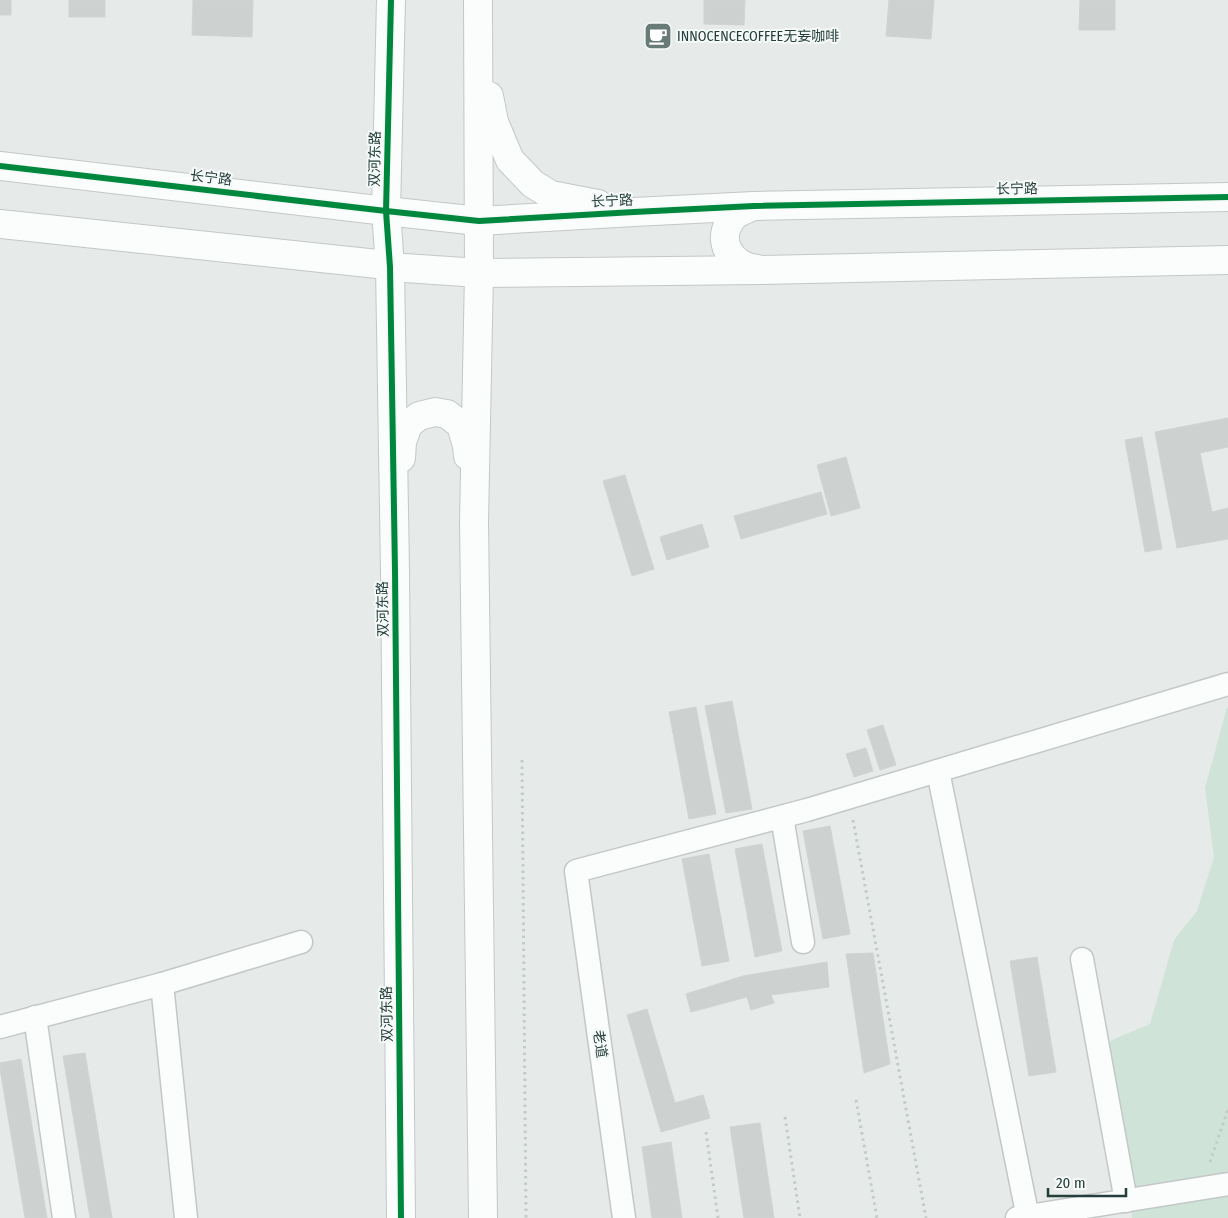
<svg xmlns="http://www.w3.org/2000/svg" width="1228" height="1218" viewBox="0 0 1228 1218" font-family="'Fira Sans Condensed','Noto Sans SC',sans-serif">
  <rect width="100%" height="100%" fill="#e6ebe9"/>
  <path fill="#d0e3d8" d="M1227,707H1228V1218H1132L1129,1182L1105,1045L1114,1039L1150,1024L1174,940L1197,911L1214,857L1205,788Z"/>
  <g fill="#cdd2d0" stroke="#cfd4d2">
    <rect x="0" y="0" width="11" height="15"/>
    <rect x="69" y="0" width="36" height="17"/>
    <path d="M193,0H253L252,37L192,35Z"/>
    <path d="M704,0H745L744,25L704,24Z"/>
    <path d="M889,0H934L931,39L886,36Z"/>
    <path d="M1080,0H1115V30H1079Z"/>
    <path d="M1228,418V447L1200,453L1212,512L1228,508V539L1177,548L1155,432Z"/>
    <path d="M1142,437L1162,549L1145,552L1125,440Z"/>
    <path d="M846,457L860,508L831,516L817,465Z"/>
    <path d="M625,475L654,569L632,576L603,481Z"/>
    <path d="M821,492L827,514L741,539L734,516Z"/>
    <path d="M702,524L709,547L667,560L660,537Z"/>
    <path d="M732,701L752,809L726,813L705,706Z"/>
    <path d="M696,707L716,814L689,819L669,712Z"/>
    <path d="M883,725L896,765L880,770L867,730Z"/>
    <path d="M866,748L873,771L854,777L846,754Z"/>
    <path d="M830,826L850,934L823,939L803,831Z"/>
    <path d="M762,844L782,951L755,957L735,849Z"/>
    <path d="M709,854L729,961L702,966L682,859Z"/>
    <path d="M873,953L890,1064L864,1073L846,954Z"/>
    <path d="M1037,957L1056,1072L1029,1076L1010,961Z"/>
    <path d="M827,962L829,987L771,995L774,1003L751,1010L747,997L691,1012L686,994L743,976Z"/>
    <path d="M647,1009L675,1103L703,1095L710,1118L661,1132L627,1015Z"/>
    <path d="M85,1053L112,1218H90L63,1056Z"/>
    <path d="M21,1059L47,1218H25L0,1069V1063Z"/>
    <path d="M760,1123L774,1218H744L730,1127Z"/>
    <path d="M671,1142L682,1218H652L642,1147Z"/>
  </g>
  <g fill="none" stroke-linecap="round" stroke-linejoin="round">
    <defs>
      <g id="minor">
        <path d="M938,771L1028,1218"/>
        <path d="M782,817L803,942"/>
        <path d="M1082,959L1126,1201"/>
        <path d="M162,984L186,1218"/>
        <path d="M35,1017L64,1218"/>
        <path d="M0,1027L162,984L301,942"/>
        <path d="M624,1218L576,871L807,810L1228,684"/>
        <path d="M1017,1218L1228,1184"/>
      </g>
      <g id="tertiary">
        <path d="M391,0L386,211L390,267L395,571L401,1218"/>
        <path d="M478,0L479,273L474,522L483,1218"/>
        <path d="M489,96L494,122L510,160L533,184L551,195L598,204"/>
        <path d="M0,166L386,211L479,221L634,212L754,206L1228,197"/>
        <path d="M754,206C747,209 739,211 733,217C714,240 731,266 757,269"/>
        <path d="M0,224L387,265L390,267L479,273L759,270L1228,260"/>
        <path d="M401,458L402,442L408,425L419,416L435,412L447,414L461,425L467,446L468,456"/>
      </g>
    </defs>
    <use href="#minor" stroke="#c3c8c6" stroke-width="25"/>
    <use href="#tertiary" stroke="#c3c8c6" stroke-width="30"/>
    <g stroke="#c2cbc9" stroke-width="3" stroke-dasharray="2.5 4" stroke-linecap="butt">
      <path d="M522,760L526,1218"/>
      <path d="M853,820L926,1218"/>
      <path d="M856,1100L877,1218"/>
      <path d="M785,1117L800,1218"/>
      <path d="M706,1132L718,1218"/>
      <path d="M1210,1162L1228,1109"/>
    </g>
    <use href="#minor" stroke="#fbfcfc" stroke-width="22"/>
    <use href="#tertiary" stroke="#fbfcfc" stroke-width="28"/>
    <defs>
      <g id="cycleway">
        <path d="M391,0L386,211L390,267L395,571L401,1218"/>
        <path d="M0,166L386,211L479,221L634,212L754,206L1228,197"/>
      </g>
    </defs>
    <use href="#cycleway" stroke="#f5f9f8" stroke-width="9"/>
    <use href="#cycleway" stroke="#00873e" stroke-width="6"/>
  </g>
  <defs>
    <symbol id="cafe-square" viewBox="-11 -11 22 22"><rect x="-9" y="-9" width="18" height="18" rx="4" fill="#687b77" stroke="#f5f9f8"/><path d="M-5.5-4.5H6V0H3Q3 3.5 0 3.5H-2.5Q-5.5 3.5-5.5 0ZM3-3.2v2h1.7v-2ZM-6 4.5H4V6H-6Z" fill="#fff"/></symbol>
  </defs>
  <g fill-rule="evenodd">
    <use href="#cafe-square" x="642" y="20" width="32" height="32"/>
  </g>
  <g text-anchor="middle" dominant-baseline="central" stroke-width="4" stroke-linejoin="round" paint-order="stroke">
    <g font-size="14" fill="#243e3a" stroke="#f5f9f8" text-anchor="start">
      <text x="677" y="36">INNOCENCECOFFEE无妄咖啡</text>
    </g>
    <g font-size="14" fill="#243e3a" stroke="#f5f9f8">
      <text transform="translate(375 159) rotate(-89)">双河东路</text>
      <text transform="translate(211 178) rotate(7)">长宁路</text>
      <text transform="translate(1017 189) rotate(-1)">长宁路</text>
      <text transform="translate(612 201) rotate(-3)">长宁路</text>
      <text transform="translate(383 609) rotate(-91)">双河东路</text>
      <text transform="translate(387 1014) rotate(-91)">双河东路</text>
      <text transform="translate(600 1044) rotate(82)">老道</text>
    </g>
  </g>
  <path d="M1048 1188v8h78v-8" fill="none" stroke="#243e3a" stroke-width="2.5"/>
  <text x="1056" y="1188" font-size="15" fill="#243e3a" stroke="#f5f9f8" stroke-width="4" paint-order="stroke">20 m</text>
</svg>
